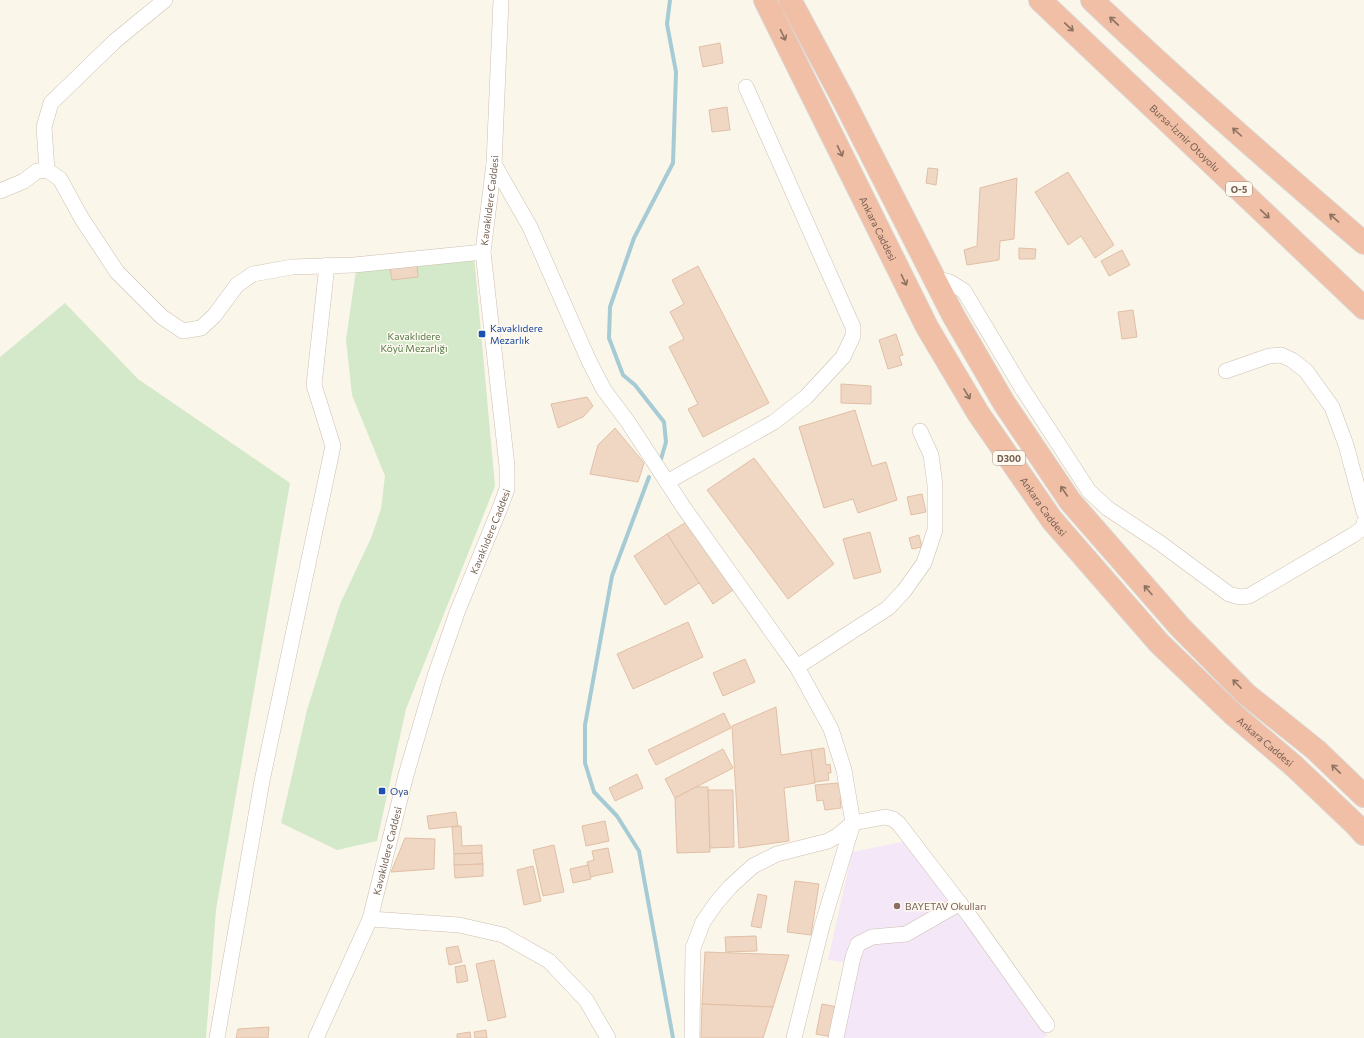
<svg xmlns="http://www.w3.org/2000/svg" width="1364" height="1038" viewBox="0 0 1364 1038" font-family="Commissioner,sans-serif">
  <rect width="100%" height="100%" fill="#fbf6ea"/>
  <path fill="#f3e7f8" d="M907,841L1048,1035L1044,1038H832L849,963L828,960L852,852Z"/>
  <g fill="#d4e9c9">
    <path d="M474,255L495,486L406,709L377,841L337,850L281,823L307,710L340,604L371,538L381,509L385,476L352,395L346,340L356,270Z"/>
    <path d="M65,303L138,379L290,483L216,910L206,1038H0V357Z"/>
  </g>
  <g fill="none" stroke-linecap="round" stroke-linejoin="round">
    <g stroke="#a6cbd5" stroke-width="4">
      <path d="M661,459L666,442L664,422L635,385L623,375L609,338L610,307L634,238L673,163L676,72L667,24L670,0"/>
      <path d="M649,477L612,576L585,725V763L594,792L617,816L639,851L673,1038"/>
    </g>
  </g>
  <g fill="#efd7c4" stroke="#e1bfa5">
    <path d="M720,43L723,63L703,67L699,47Z"/>
    <path d="M727,107L730,130L712,132L709,110Z"/>
    <path d="M928,168L938,169L936,185L926,183Z"/>
    <path d="M1068,172L1114,245L1095,258L1081,236L1068,245L1035,192Z"/>
    <path d="M1017,178L1014,239L1000,241L999,260L967,265L964,250L977,246L980,188Z"/>
    <path d="M1019,248L1036,249L1035,259H1019Z"/>
    <path d="M1122,250L1130,265L1109,276L1101,261Z"/>
    <path d="M417,264L418,277L392,280L390,268Z"/>
    <path d="M698,266L769,403L703,437L688,409L698,404L669,347L684,339L670,312L684,304L672,280Z"/>
    <path d="M1133,310L1137,337L1122,339L1118,312Z"/>
    <path d="M896,334L903,355L899,356L902,365L888,369L879,340Z"/>
    <path d="M841,384L871,386V404L841,403Z"/>
    <path d="M587,397L593,406L583,417L558,428L551,404Z"/>
    <path d="M855,410L872,466L886,462L897,500L858,513L853,499L824,508L799,427Z"/>
    <path d="M615,428L644,463L638,482L590,474L598,445Z"/>
    <path d="M754,458L834,564L788,599L707,490Z"/>
    <path d="M922,494L926,512L911,515L907,497Z"/>
    <path d="M688,521L733,590L713,604L667,534Z"/>
    <path d="M870,532L881,572L854,579L843,539Z"/>
    <path d="M667,534L699,583L665,605L634,556Z"/>
    <path d="M919,535L922,547L912,549L909,538Z"/>
    <path d="M688,622L703,657L633,689L617,654Z"/>
    <path d="M745,659L755,682L723,696L713,673Z"/>
    <path d="M776,707L781,755L811,750L815,782V783L784,788L789,841L739,848L732,726Z"/>
    <path d="M724,713L731,728L656,765L648,750Z"/>
    <path d="M824,748L826,765L830,764L831,773H828L829,780L815,782L811,750Z"/>
    <path d="M723,749L733,768L675,798L665,779Z"/>
    <path d="M637,774L643,788L615,801L609,788Z"/>
    <path d="M838,783V787H840L842,798H840L841,808L825,810L823,800L817,801L815,785Z"/>
    <path d="M696,787H708L710,852L677,853L675,798Z"/>
    <path d="M708,790H733L734,847L710,848Z"/>
    <path d="M456,812L458,826L429,829L427,816Z"/>
    <path d="M605,821L609,841L586,846L582,826Z"/>
    <path d="M461,826L462,846L482,845V853L454,854L452,827Z"/>
    <path d="M405,838L435,839L434,869L391,872Z"/>
    <path d="M554,845L564,892L543,896L533,850Z"/>
    <path d="M608,848L613,872L590,877L587,862L594,860L592,851Z"/>
    <path d="M482,853L483,864L454,865V854Z"/>
    <path d="M483,864V876L455,878L454,865Z"/>
    <path d="M588,865L591,879L573,883L570,869Z"/>
    <path d="M533,866L541,901L524,905L517,870Z"/>
    <path d="M795,881L819,884L811,935L787,932Z"/>
    <path d="M758,894L767,896L761,928L751,926Z"/>
    <path d="M756,936L757,951L726,952L725,937Z"/>
    <path d="M458,946L462,962L449,965L446,948Z"/>
    <path d="M705,952L789,955L773,1007L702,1004Z"/>
    <path d="M494,960L506,1017L488,1021L476,964Z"/>
    <path d="M465,965L468,981L457,983L455,967Z"/>
    <path d="M702,1004L773,1007L763,1038H701Z"/>
    <path d="M822,1004L838,1007L832,1037L816,1034Z"/>
    <path d="M269,1027L268,1038H236L238,1029Z"/>
    <path d="M486,1030L487,1038H475L474,1032Z"/>
    <path d="M470,1032L471,1038H457V1034Z"/>
  </g>
  <g fill="none" stroke-linecap="round" stroke-linejoin="round">
    <defs>
      <g id="minor">
        <path d="M494,164L530,227L589,361L604,390L628,422L684,508L797,667L831,729L844,770L853,823L822,926L794,1038"/>
        <path d="M47,170L44,127L51,103L115,41L165,0"/>
        <path d="M0,191L24,181L37,171L47,170L60,179L82,219L117,272L162,317L183,331L201,328L214,316L237,285L253,274L292,267L354,265L483,252"/>
        <path d="M934,278L950,282L964,291L1020,385L1089,491L1107,508L1160,543L1229,594L1240,597L1249,596L1353,535L1363,528L1364,523"/>
        <path d="M1226,371L1269,356L1281,355L1292,360L1306,371L1332,407L1346,445L1364,512"/>
        <path d="M667,482L774,422L806,397L843,357L853,336V327L746,87"/>
        <path d="M797,667L888,608L904,591L924,563L935,530V485L931,455L920,431"/>
        <path d="M370,919L459,925L503,935L549,961L586,1000L608,1038"/>
        <path d="M217,1038L262,781L333,446L314,385L327,265"/>
        <path id="s1" d="M316,1038L370,919L406,775L435,676L458,610L500,508L507,489V466L483,252L494,164L501,0"/>
        <path d="M692,1038L693,948L703,922L717,902L731,886L753,866L777,854L828,841L837,836L853,823L885,817L893,819L899,824L971,918L1047,1025"/>
        <path d="M836,1038L853,957L858,944L872,937L906,934L960,903"/>
      </g>
      <g id="highway">
        <path id="s2" d="M765,0L927,327L978,413L1052,520L1159,643L1233,714L1294,766L1356,825L1364,834"/>
        <path d="M790,0L843,99L953,315L1004,403L1070,501L1180,627L1246,694L1316,750L1364,796"/>
        <path id="s3" d="M1040,0L1364,308"/>
        <path d="M1092,0C1180,84 1272,164 1364,243"/>
      </g>
    </defs>
    <use href="#minor" stroke="#cdbfb1" stroke-width="16"/>
    <use href="#highway" stroke="#dbd5d1" stroke-width="24"/>
    <use href="#minor" stroke="#fff" stroke-width="15"/>
    <use href="#highway" stroke="#f1bea6" stroke-width="22"/>
  </g>
  <defs><path id="oneway-shaft" d="M-6 0H5M1.5-3L5.5 0L1.5 3" fill="none" stroke-width="1.6" stroke-linecap="round" stroke-linejoin="round"/></defs>
  <g stroke="#8e7260">
    <use href="#oneway-shaft" transform="translate(1114 21) rotate(-137)"/>
    <use href="#oneway-shaft" transform="translate(1069 27) rotate(43)"/>
    <use href="#oneway-shaft" transform="translate(783 35) rotate(64)"/>
    <use href="#oneway-shaft" transform="translate(1237 132) rotate(-138)"/>
    <use href="#oneway-shaft" transform="translate(840 151) rotate(64)"/>
    <use href="#oneway-shaft" transform="translate(1265 214) rotate(44)"/>
    <use href="#oneway-shaft" transform="translate(1334 218) rotate(-139)"/>
    <use href="#oneway-shaft" transform="translate(904 280) rotate(64)"/>
    <use href="#oneway-shaft" transform="translate(967 394) rotate(59)"/>
    <use href="#oneway-shaft" transform="translate(1064 491) rotate(-124)"/>
    <use href="#oneway-shaft" transform="translate(1148 590) rotate(-131)"/>
    <use href="#oneway-shaft" transform="translate(1237 684) rotate(-135)"/>
    <use href="#oneway-shaft" transform="translate(1336 769) rotate(-136)"/>
  </g>
  <g fill="#1a4fb4" stroke="#fefaf1" stroke-width="1.5">
    <rect x="478" y="330" width="8" height="8" rx="2"/>
    <rect x="378" y="787" width="8" height="8" rx="2"/>
  </g>
  <circle fill="#8d6e63" stroke="#fefaf1" stroke-width="1.5" cx="897" cy="906" r="4"/>
  <g text-anchor="middle" dominant-baseline="central" stroke-width="3" stroke-linejoin="round" paint-order="stroke">
    <g fill="#fefaf1" stroke="#9e8e80" stroke-width="1">
      <rect x="1226" y="182" width="26" height="14" rx="3"/>
      <rect x="993" y="451" width="32" height="14" rx="3"/>
    </g>
    <g font-size="9" font-weight="bold" fill="#755f4f">
      <text x="1239" y="189">O-5</text>
      <text x="1009" y="458">D300</text>
    </g>
    <g font-size="10" fill="#755f4f" stroke="#fefaf1">
      <text stroke="none"><textPath href="#s3" startOffset="200">Bursa-İzmir Otoyolu</textPath></text>
      <text stroke="none"><textPath href="#s1" startOffset="873">Kavaklıdere Caddesi</textPath></text>
      <text stroke="none"><textPath href="#s2" startOffset="255">Ankara Caddesi</textPath></text>
      <text stroke="none"><textPath href="#s2" startOffset="579">Ankara Caddesi</textPath></text>
      <text stroke="none"><textPath href="#s1" startOffset="537">Kavaklıdere Caddesi</textPath></text>
      <text stroke="none"><textPath href="#s2" startOffset="903">Ankara Caddesi</textPath></text>
      <text stroke="none"><textPath href="#s1" startOffset="201">Kavaklıdere Caddesi</textPath></text>
    </g>
    <g font-size="10" fill="#164399" stroke="#fefaf1" text-anchor="start">
      <text x="490" y="328">Kavaklıdere<tspan x="490" dy="12">Mezarlık</tspan></text>
      <text x="390" y="791">Oya</text>
    </g>
    <g font-size="10" fill="#547947" stroke="#fefaf1">
      <text x="414" y="336">Kavaklıdere<tspan x="414" dy="12">Köyü Mezarlığı</tspan></text>
    </g>
    <g font-size="10" fill="#785e54" stroke="#fefaf1" text-anchor="start">
      <text x="905" y="906">BAYETAV Okulları</text>
    </g>
  </g>
</svg>
